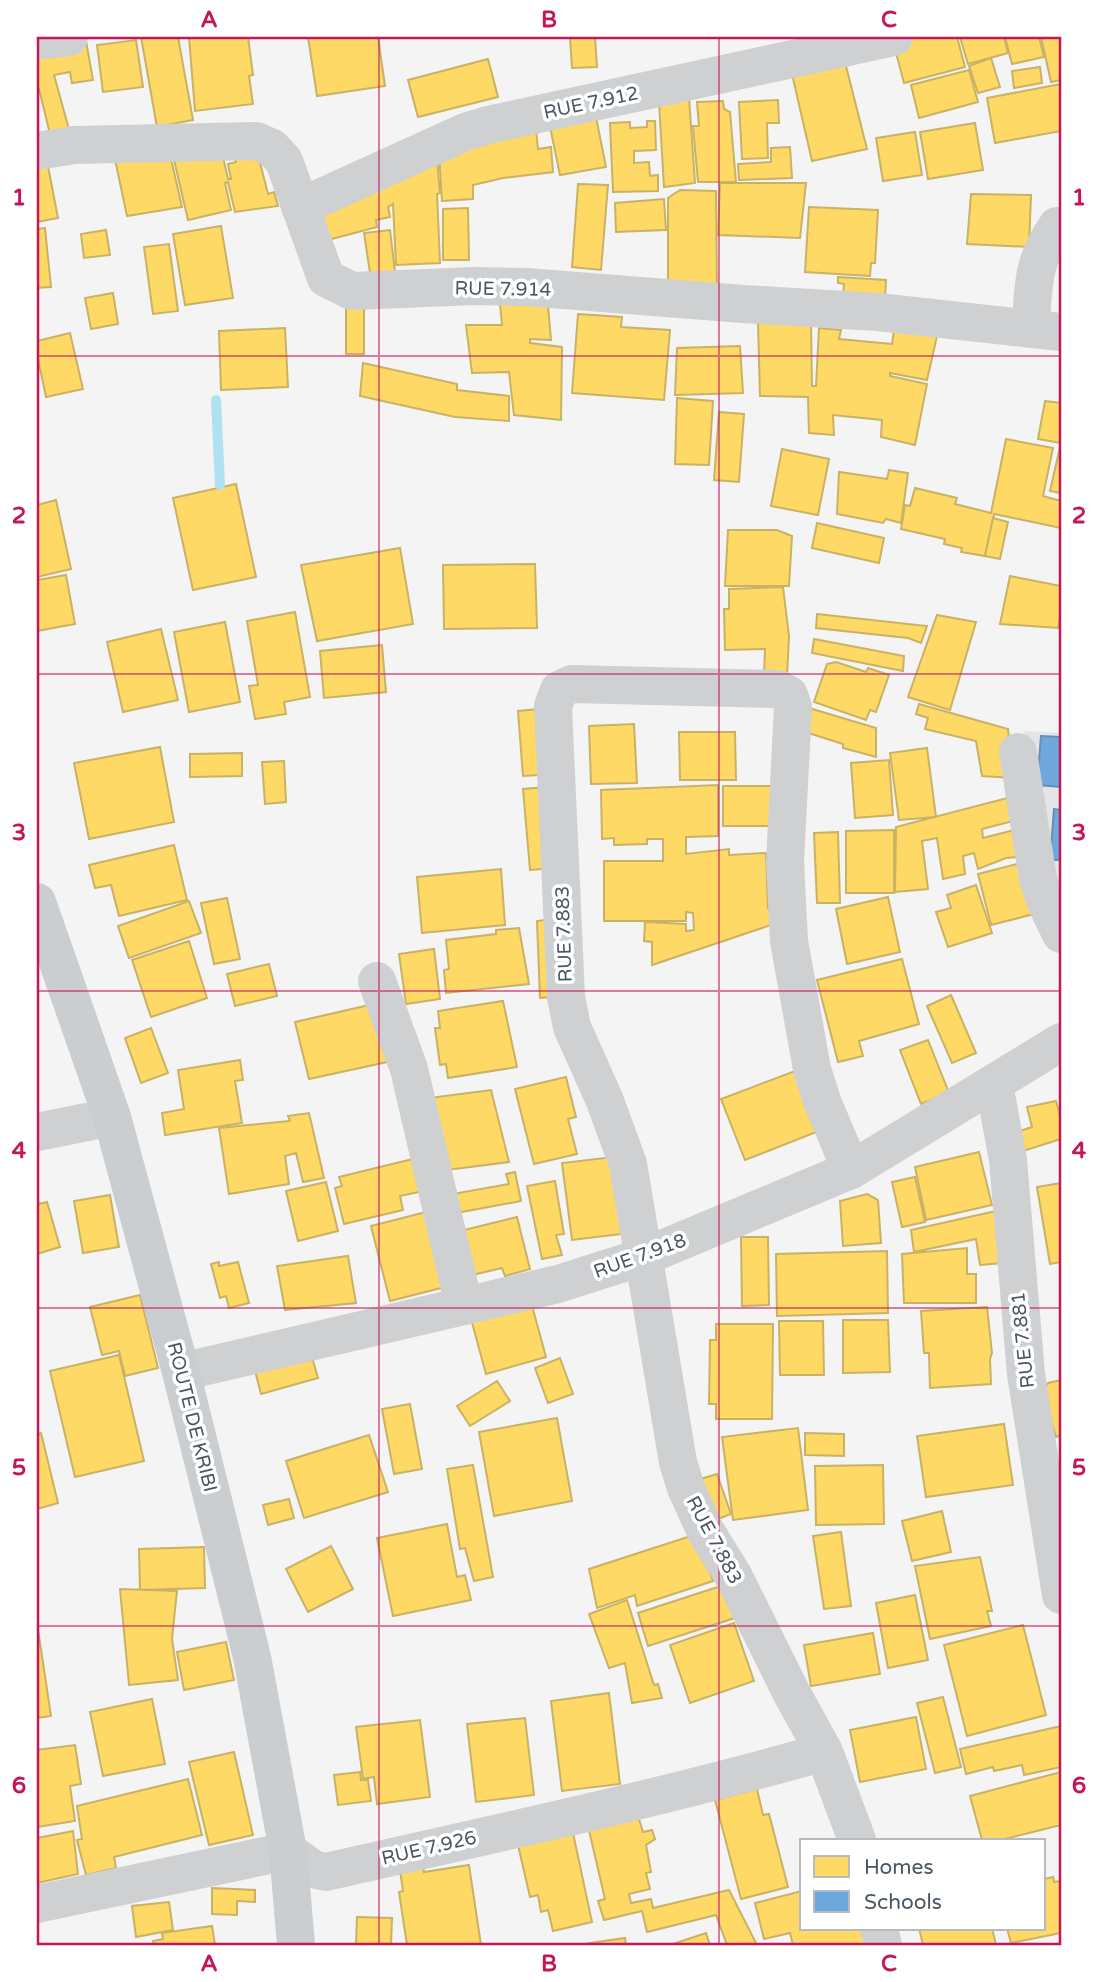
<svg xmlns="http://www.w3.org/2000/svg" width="1098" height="1982" viewBox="0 0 1098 1982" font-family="'Varela Round',sans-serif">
  <rect width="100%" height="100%" fill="#f4f4f4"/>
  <path fill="#e6e5e6" d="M1024,731L1061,733V912L1043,880Z"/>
  <g fill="#ffd966" stroke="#c9b264" stroke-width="2">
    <path d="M141,37H178L193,120L157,127Z"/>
    <path d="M189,37H248L253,75L249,76L253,104L195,111Z"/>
    <path d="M308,37H378L385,86L317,96Z"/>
    <path d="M570,37H595L597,67L572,68Z"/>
    <path d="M908,37H957L965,67L904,83L893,41Z"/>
    <path d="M960,37H1004L1008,53L968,64Z"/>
    <path d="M1005,37H1039L1044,57L1012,64Z"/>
    <path d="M1041,37H1061V80L1051,82Z"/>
    <path d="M136,40L143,87L103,92L97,45Z"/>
    <path d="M86,41L93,80L72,83L70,72L54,75L70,133L51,138L39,89L37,90V49Z"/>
    <path d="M991,58L1000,87L978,93L969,66Z"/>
    <path d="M488,59L498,97L418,117L408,80Z"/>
    <path d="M845,62L867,149L812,161L792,74Z"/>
    <path d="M1040,67L1042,83L1014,88L1012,71Z"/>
    <path d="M969,70L978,102L919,118L911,85Z"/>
    <path d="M1061,84V131L995,143L987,98Z"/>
    <path d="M689,98L695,183L664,187L659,102Z"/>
    <path d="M778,100L779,123H767L768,158L742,159L739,102Z"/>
    <path d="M723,101L724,109L730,112L736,182H698L693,126H699L697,102Z"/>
    <path d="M594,107L606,167L560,175L548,117Z"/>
    <path d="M647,121H655L656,150L634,151V163L649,162L650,176L658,175V191L613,192L610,123L630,122V128L647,127Z"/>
    <path d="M975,123L983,170L928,179L920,132Z"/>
    <path d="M536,130L538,149L551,147L553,172L503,178L473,185V199L442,201L439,154Z"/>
    <path d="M915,132L922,175L883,181L876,138Z"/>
    <path d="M220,144L228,179H231L228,164L236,162L232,148L256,147L268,194L274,192L278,206L235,212L228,182L225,183L231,210L188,220L172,151Z"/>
    <path d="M790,147L792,178L739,180L738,164L771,162V148Z"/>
    <path d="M436,149L440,193L437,194L440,263L396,265L393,204L388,207L390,217L376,220L377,227L328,240L315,207Z"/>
    <path d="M113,150H169L182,207L127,216Z"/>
    <path d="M46,156L58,218L37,222V158Z"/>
    <path d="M720,183H806L800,238L718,235Z"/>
    <path d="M578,184L608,185L601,270L572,267Z"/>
    <path d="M680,190L716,191L717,289L668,286V198Z"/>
    <path d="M971,194L1031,195L1029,247L967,244Z"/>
    <path d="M664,199L666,230L616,232L615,203Z"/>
    <path d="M809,207L878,210L875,263H871L870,276L805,272Z"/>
    <path d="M468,208L469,260H443V209Z"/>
    <path d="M221,226L233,298L185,305L173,234Z"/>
    <path d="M45,228L51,287L37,288V229Z"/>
    <path d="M106,230L110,255L84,258L81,234Z"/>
    <path d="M390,230L395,272L370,273L364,233Z"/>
    <path d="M169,244L178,311L153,314L144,247Z"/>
    <path d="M838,277L886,280L885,298L843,295L844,284L838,283Z"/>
    <path d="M113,293L118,324L91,329L85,298Z"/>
    <path d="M499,293L547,294L551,340L530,339V343L562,347L561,420L514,415L509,372L472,373L466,325H502Z"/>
    <rect x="346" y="304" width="18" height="50"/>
    <path d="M578,314L622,317L621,327L670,330L664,400L572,393Z"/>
    <path d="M758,323L811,324L812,386H816L819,328L841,330L839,339L892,344L894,330L937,336L927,380L890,373V376L927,384L915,445L881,437L882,420L833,415L834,435L809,433L808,397L760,396Z"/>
    <path d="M285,328L288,387L221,390L219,331Z"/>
    <path d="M70,333L83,389L46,397L37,354V341Z"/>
    <path d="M740,346L743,393L675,395L677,348Z"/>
    <path d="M363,363L457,384V390L509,396V421L455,417L360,396Z"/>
    <path d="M677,398L713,401L709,465L675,464Z"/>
    <path d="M1045,401L1061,403V443L1038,439Z"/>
    <path d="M719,412L744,414L739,482L714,480Z"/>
    <path d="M1006,439L1053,448L1043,496L1061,501V528L994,514L985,556L961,552L962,548L944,544L945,539L901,529L905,505L910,506L915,488L957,498L955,504L991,513Z"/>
    <path d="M1060,447H1061V493L1050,491Z"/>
    <path d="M782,449L829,459L818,515L771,506Z"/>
    <path d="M889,470L908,473L901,523L886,519L883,523L837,514L839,472L887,479Z"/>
    <path d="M236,484L256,577L193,590L173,498Z"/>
    <path d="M56,500L71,569L37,577V505Z"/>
    <path d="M993,518L1008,522L1000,559L985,556Z"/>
    <path d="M817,523L884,538L879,563L812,548Z"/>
    <path d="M728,530H777L792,536L789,586H725Z"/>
    <path d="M400,548L413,624L317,641L301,565Z"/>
    <path d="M535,564L537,628L444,629L443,565Z"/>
    <path d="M66,575L75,624L37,631V580Z"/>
    <path d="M1010,576L1061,586V613L1058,628L1000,624Z"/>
    <path d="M783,587L789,636L787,676H764L765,649L725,650L724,609H729V589Z"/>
    <path d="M295,612L310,697L284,702L286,714L255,719L249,686L258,685L247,621Z"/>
    <path d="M817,614L927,626L921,643L908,638L816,628Z"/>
    <path d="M937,615L976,622L950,710L908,697Z"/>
    <path d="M225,622L240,702L189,712L174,632Z"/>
    <path d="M161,629L178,700L123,712L107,642Z"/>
    <path d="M814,639L904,656L903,671L812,653Z"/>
    <path d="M382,645L386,692L324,698L320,651Z"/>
    <path d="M836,662L866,672L868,668L889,675L876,712L870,710L866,720L814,702L827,664Z"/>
    <path d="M919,704L1008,729L1013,778L982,776L976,741L925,729L928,718L916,714Z"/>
    <path d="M549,708L555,774L523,776L518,711Z"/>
    <path d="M809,708L876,728V757L843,748V744L802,731Z"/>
    <path d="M634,724L637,783L591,784L589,726Z"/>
    <path d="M679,732H735L736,780H680Z"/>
    <path d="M160,747L174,822L89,839L74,763Z"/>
    <path d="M927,748L936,817L899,820L890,753Z"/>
    <path d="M242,753V776L190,777V754Z"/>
    <path d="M889,760L893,815L855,818L851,763Z"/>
    <path d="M284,761L286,802L265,804L262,762Z"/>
    <path d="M718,785V836L686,837V854L729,849V855L766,853L768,908L780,922L652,965V942L644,941L645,922L686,924V931L694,930L693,913L686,912V921H604V861H663V839H647V844L614,845V838L602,839L601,790Z"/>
    <rect x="723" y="786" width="57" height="40"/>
    <path d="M546,787L554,868L530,870L523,789Z"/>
    <path d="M1019,795L1021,819L982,829L983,838L1022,828L1028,856L1006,858L978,869L974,853L963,856L965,874L943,879L937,838L922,841L928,889L895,892L896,827Z"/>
    <path d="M894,830V893H846V831Z"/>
    <path d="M838,832L840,903H817L814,833Z"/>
    <path d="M174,845L187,900L119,916L111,885L95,888L89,865Z"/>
    <path d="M1029,861L1042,912L991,925L978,874Z"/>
    <path d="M501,869L505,925L422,933L417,877Z"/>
    <path d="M976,885L992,933L948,947L936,912L951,908L947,895Z"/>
    <path d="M888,897L900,952L847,964L836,909Z"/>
    <path d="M227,898L240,959L214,964L201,903Z"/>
    <path d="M189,901L201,933L129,958L118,926Z"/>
    <path d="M560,918L562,996L540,998L537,921Z"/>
    <path d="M519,928L529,984L446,993L444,970L449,969L446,940L496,934V930Z"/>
    <path d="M189,941L207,998L151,1017L132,960Z"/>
    <path d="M434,949L440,999L406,1004L399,954Z"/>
    <path d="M902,959L919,1024L859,1041L863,1056L838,1062L817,980Z"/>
    <path d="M269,964L277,996L235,1006L227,974Z"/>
    <path d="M951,995L976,1053L952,1063L927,1006Z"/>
    <path d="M503,1001L517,1067L448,1078L446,1064L440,1065L435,1028H440L438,1011Z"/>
    <path d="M378,1003L392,1061L309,1079L295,1022Z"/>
    <path d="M151,1028L168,1073L141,1083L125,1038Z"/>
    <path d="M928,1040L949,1093L921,1104L900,1050Z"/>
    <path d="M240,1060L243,1080L235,1081L242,1123L165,1135L162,1113L184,1109L178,1070Z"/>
    <path d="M795,1071L819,1131L745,1160L721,1099Z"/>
    <path d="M566,1077L576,1117L568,1119L577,1154L534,1164L515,1089Z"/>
    <path d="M491,1090L509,1162L447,1170L429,1098Z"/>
    <path d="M1056,1101L1061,1119V1139L1023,1151L1017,1132L1032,1127L1027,1107Z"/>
    <path d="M309,1113L324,1178L303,1182L296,1153L285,1156L289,1184L229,1194L219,1128L290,1121L288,1116Z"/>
    <path d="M979,1152L992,1205L926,1220L915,1167Z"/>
    <path d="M621,1156L630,1233L572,1240L562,1163Z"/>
    <path d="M421,1157L428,1190L400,1196L403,1210L344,1224L335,1188L342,1186L339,1177Z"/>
    <path d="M515,1172L521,1201L451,1214L447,1195L509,1184L506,1174Z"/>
    <path d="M915,1177L925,1222L902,1227L892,1182Z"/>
    <path d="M555,1181L564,1234L556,1235L562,1255L542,1259L527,1186Z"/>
    <path d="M326,1182L338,1231L298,1241L286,1191Z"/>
    <path d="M1061,1183V1262L1050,1264L1037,1187Z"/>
    <path d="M867,1194L878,1200L881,1243L843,1246L840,1201Z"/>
    <path d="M110,1195L119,1247L83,1253L74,1201Z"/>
    <path d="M37,1198L39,1204L47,1202L60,1247L37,1254Z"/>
    <path d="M434,1210L453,1285L390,1301L371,1226Z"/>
    <path d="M996,1211L1003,1263L980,1265L976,1239L914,1252L911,1230Z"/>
    <path d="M517,1217L530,1269L505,1276L502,1268L468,1276L456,1232Z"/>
    <path d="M741,1237H768L769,1305L742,1306Z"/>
    <path d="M967,1248V1274H976V1303H904L902,1254Z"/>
    <path d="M887,1251L888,1313L777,1316L776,1254Z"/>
    <path d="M348,1256L356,1303L285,1310L277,1266Z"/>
    <path d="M219,1262V1266L238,1262L249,1303L229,1308L226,1296L220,1298L211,1264Z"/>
    <path d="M140,1295L158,1368L125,1376L119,1351L102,1355L90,1307Z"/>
    <path d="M531,1302L546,1357L486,1374L471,1319Z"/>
    <path d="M987,1307L992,1353L990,1359L991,1384L930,1388L929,1353H924L921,1311Z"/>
    <path d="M843,1320H888L890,1372L843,1373Z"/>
    <path d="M779,1321H823L824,1375H780Z"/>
    <path d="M716,1324H773L772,1419H716V1404H709L710,1340H716Z"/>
    <path d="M309,1347L318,1378L261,1394L253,1363Z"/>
    <path d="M119,1355L144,1461L75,1477L50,1371Z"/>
    <path d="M560,1358L573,1394L548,1403L535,1368Z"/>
    <path d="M1061,1380V1435L1056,1437L1042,1390L1048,1383Z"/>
    <path d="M497,1381L510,1401L470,1426L457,1406Z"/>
    <path d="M410,1404L422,1469L394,1474L382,1409Z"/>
    <path d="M557,1418L572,1501L494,1516L479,1432Z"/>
    <path d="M1004,1424L1013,1485L926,1497L917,1436Z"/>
    <path d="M798,1428L808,1510L733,1520L722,1437Z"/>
    <path d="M41,1433L58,1503L37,1509V1435Z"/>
    <path d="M805,1433L844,1434V1456L805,1455Z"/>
    <path d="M369,1435L388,1492L304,1518L286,1461Z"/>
    <path d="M473,1465L493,1577L474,1581L465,1548L460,1549L447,1469Z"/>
    <path d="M883,1465L884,1524L816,1525L815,1466Z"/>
    <path d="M717,1474L731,1514L713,1521L697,1480Z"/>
    <path d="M289,1499L294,1518L268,1525L263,1505Z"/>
    <path d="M942,1511L951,1552L912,1561L902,1521Z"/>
    <path d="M447,1524L457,1577L465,1575L471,1600L393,1616L377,1538Z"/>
    <path d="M841,1532L851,1606L824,1609L813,1536Z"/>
    <path d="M697,1534L713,1581L637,1606L635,1595L597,1608L589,1569Z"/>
    <path d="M331,1546L353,1589L308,1612L286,1569Z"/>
    <path d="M204,1547L205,1588L140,1590L139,1549Z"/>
    <path d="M980,1557L992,1611H987L991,1626L930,1639L915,1566Z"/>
    <path d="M733,1582L744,1615L648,1646L638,1613Z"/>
    <path d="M120,1589L177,1591L172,1639L178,1680L129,1685Z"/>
    <path d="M915,1595L928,1660L888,1668L876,1603Z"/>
    <path d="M627,1600L654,1685L658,1684L662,1698L632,1703L625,1663L609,1668L589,1614Z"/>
    <path d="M37,1623L51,1716L37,1718Z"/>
    <path d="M734,1623L754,1681L690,1703L670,1645Z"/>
    <path d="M1023,1625L1046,1715L967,1736L944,1645Z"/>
    <path d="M873,1633L880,1674L811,1686L804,1645Z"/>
    <path d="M226,1642L234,1680L184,1690L177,1652Z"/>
    <path d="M609,1693L620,1784L562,1791L551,1701Z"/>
    <path d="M943,1697L961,1767L935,1773L917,1703Z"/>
    <path d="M152,1699L165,1764L103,1776L90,1712Z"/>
    <path d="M916,1717L926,1769L860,1782L850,1730Z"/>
    <path d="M525,1718L534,1795L476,1802L467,1724Z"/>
    <path d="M420,1720L430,1797L377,1804L374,1777L363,1779L356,1727Z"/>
    <path d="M1061,1726V1767L1024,1775L1022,1765L994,1771L993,1767L966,1774L960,1749Z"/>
    <path d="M75,1745L81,1784L70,1786L75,1821L37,1827V1750Z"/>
    <path d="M234,1752L253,1835L209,1845L189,1762Z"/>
    <path d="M360,1772L361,1780H368L371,1801L338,1805L334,1775Z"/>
    <path d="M1061,1772V1825L1001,1840H982L970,1796Z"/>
    <path d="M188,1779L202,1835L114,1857L116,1868L86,1875L77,1840L82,1839L77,1806Z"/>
    <path d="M757,1789L763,1815L769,1814L788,1887L741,1899L715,1800Z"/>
    <path d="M639,1819L643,1832L652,1830L655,1839L646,1845L651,1872L646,1873L650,1889L629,1894L631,1903L651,1899L653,1908L729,1890L757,1945H727L716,1915L647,1932L642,1911L604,1920L598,1901L605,1899L588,1826Z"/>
    <path d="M73,1831L78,1874L37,1883V1838Z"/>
    <path d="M573,1833L592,1922L553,1931L548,1910L541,1912L538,1895L530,1897L518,1845Z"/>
    <path d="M469,1865L481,1945H407L399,1892L403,1891L400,1870L423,1866L424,1872Z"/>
    <path d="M1053,1877L1054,1882L1061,1881V1933L1011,1943L1007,1928H1044V1879Z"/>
    <path d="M212,1888L255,1890V1902L237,1901V1915L212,1914Z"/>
    <path d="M802,1891V1928H864L869,1945H793L790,1933L764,1939L755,1903Z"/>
    <path d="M169,1902L173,1930L136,1937L132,1906Z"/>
    <path d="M357,1917L392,1918L391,1945H356Z"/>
    <path d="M212,1926L215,1945H154L153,1941L163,1939L162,1933Z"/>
    <path d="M919,1928H992L996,1945H923Z"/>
    <path d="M706,1933L710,1945H670Z"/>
    <path d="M625,1938L626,1945H577Z"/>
  </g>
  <g fill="#6fa8dc" stroke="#648fb7" stroke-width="2">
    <path d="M1041,736L1061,737V787L1037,785Z"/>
    <path d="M1054,809L1061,810V860H1050Z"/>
  </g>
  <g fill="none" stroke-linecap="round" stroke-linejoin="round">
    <path stroke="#aee2f0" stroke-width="10" d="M216,400L220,485"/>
    <g stroke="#ced0d2" stroke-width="38">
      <path d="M37,41L69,37"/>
      <path d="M37,151L74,145L256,141L272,148L284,161L326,278L352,291L475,286L526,287L743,304L878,312L1061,332"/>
      <path d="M300,207L465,132L488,125L894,37"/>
      <path d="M1031,329C1033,287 1032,262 1057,226H1061"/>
      <path d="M1018,752L1038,879L1046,903L1061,934"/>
      <path d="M377,981L409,1069L464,1306"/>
      <path d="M994,1084L1008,1160L1026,1374L1061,1595"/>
      <path d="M37,1132L112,1117"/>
      <path d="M851,1170L822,1101L812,1069L789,941L785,862L793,707L789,695L778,689L572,684L559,690L553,706L566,997L572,1027L605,1101L628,1164L678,1462L686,1488L705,1530L734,1577L790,1690L824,1752L857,1840"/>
      <path d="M181,1372L558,1284L643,1257L851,1170L1061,1042"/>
      <path d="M37,1904L288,1851L313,1869L326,1872C492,1834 660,1799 824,1752"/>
      <path d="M879,1928L883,1945"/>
    </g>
    <path stroke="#caced1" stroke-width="38" d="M37,902L112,1117L181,1372L252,1657L288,1851L296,1945"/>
  </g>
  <path fill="none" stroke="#c2185b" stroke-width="2" stroke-opacity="0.55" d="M379,37V1945M719,37V1945M37,356H1061M37,674H1061M37,991H1061M37,1308H1061M37,1626H1061"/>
  <g text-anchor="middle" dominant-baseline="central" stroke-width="7" stroke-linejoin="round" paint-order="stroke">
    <g font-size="19" fill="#4a5661" stroke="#fff">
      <text transform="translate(591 103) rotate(-12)">RUE 7.912</text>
      <text transform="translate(503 289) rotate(1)">RUE 7.914</text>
      <text transform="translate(564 934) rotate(-92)">RUE 7.883</text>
      <text transform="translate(640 1256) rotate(-20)">RUE 7.918</text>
      <text transform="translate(1023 1340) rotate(-96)">RUE 7.881</text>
      <text transform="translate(192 1417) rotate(76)">ROUTE DE KRIBI</text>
      <text transform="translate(714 1540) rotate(62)">RUE 7.883</text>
      <text transform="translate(429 1848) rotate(-13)">RUE 7.926</text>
    </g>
  </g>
  <rect width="1098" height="1982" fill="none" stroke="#ffffff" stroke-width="77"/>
  <rect x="800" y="1839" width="245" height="91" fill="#ffffff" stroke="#b7bbc0" stroke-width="2"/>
  <rect x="814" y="1856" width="35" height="21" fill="#ffd966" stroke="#b7bbc0" stroke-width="2"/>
  <text x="864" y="1874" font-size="21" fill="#4a5661">Homes</text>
  <rect x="814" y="1891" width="35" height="21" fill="#6fa8dc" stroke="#b7bbc0" stroke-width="2"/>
  <text x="864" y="1909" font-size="21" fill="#4a5661">Schools</text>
  <rect x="38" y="38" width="1022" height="1906" fill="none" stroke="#c2185b" stroke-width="2.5"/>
  <g font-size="23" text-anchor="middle" font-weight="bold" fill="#c2185b">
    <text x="209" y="27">A</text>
    <text x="549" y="27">B</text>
    <text x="889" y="27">C</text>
    <text x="19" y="205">1</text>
    <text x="1079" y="205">1</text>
    <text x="19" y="523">2</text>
    <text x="1079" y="523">2</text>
    <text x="19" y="840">3</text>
    <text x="1079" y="840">3</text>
    <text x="19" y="1158">4</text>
    <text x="1079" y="1158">4</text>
    <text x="19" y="1475">5</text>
    <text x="1079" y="1475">5</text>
    <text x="19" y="1793">6</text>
    <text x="1079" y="1793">6</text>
    <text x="209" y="1971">A</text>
    <text x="549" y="1971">B</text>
    <text x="889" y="1971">C</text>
  </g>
</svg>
